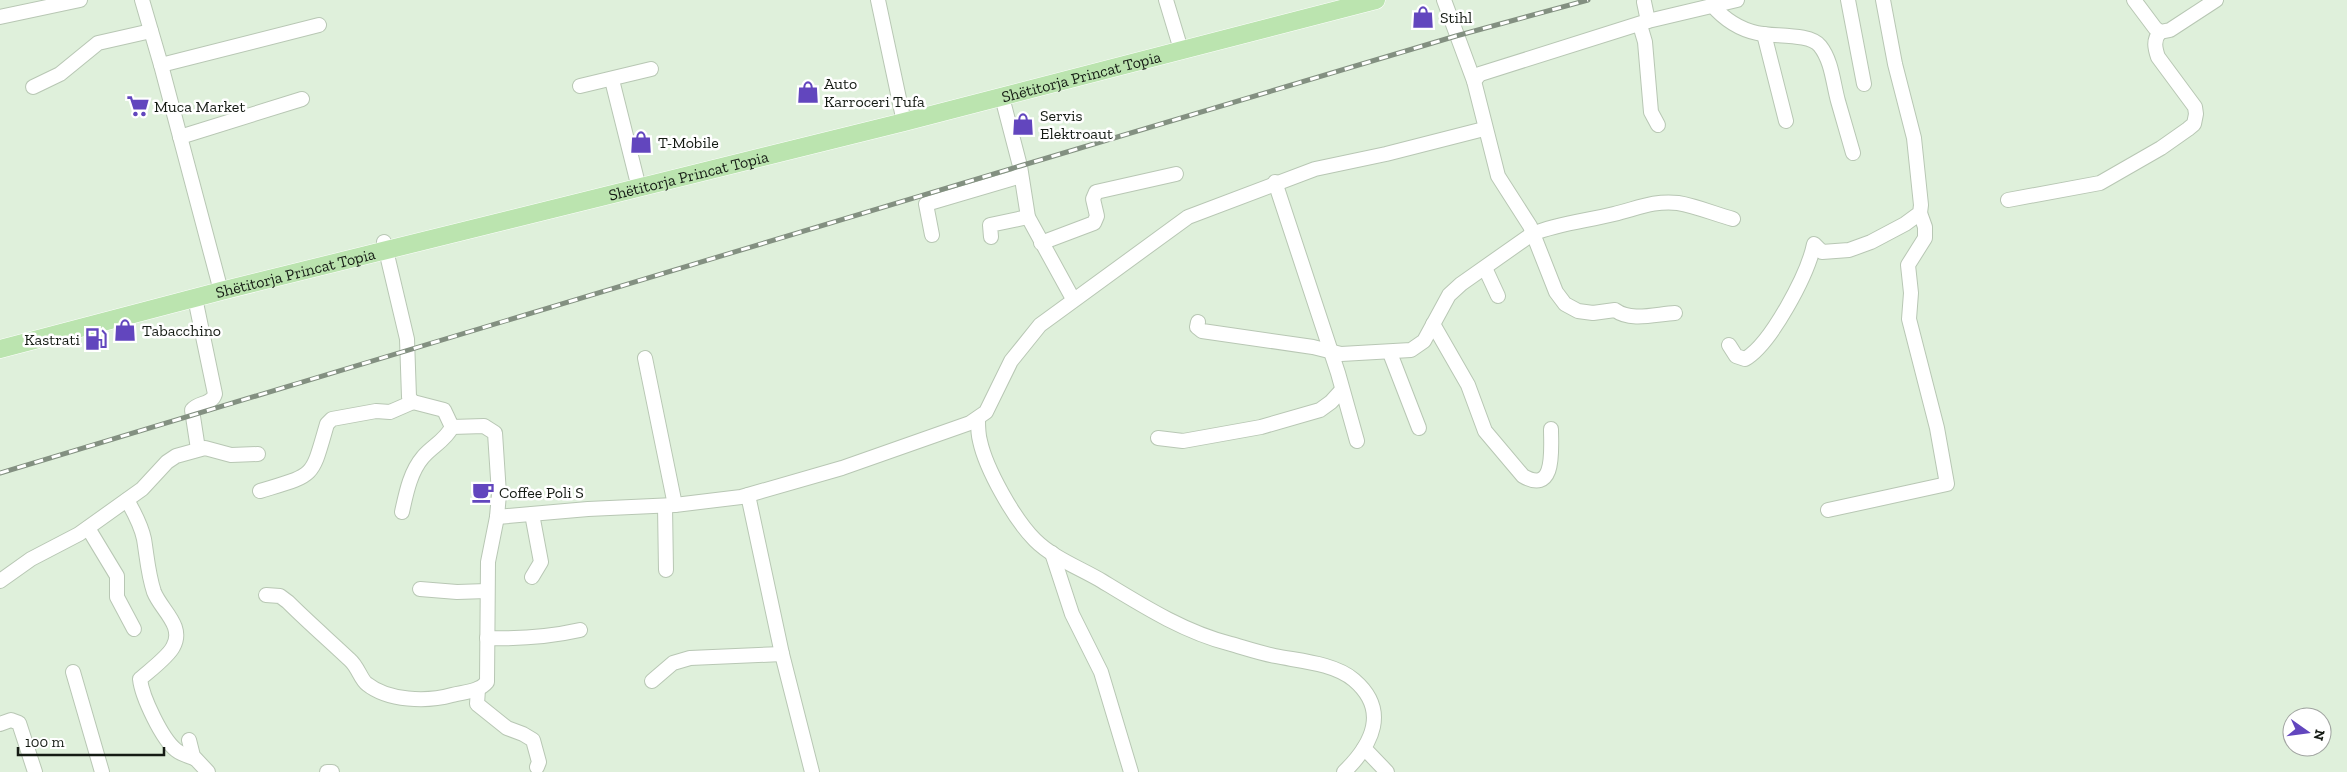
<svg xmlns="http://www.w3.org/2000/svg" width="2347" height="772" viewBox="0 0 2347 772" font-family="'Zilla Slab',serif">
  <rect width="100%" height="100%" fill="#dff0db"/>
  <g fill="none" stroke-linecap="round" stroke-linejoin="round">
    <defs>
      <g id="minor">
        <path d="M142,0L161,65L221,291"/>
        <path d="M878,0L904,122"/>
        <path d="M1166,0L1179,43"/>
        <path d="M1444,0L1474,81L1498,176L1530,226L1556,292L1565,304L1578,311L1593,313L1615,310C1631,322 1656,314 1675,313"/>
        <path d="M1848,0L1864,84"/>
        <path d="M2134,0L2155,28L2160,32L2170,30L2216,0"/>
        <path d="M1644,2L1648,21"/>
        <path d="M1712,5C1724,19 1739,29 1757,33C1774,37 1810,33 1820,46C1832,61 1833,83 1838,101C1843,118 1848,136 1853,153"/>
        <path d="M0,17L80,0"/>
        <path d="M1640,25L1645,42L1651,112L1658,125"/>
        <path d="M1764,34L1786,121"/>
        <path d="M161,65L319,25"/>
        <path d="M612,80L639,188"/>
        <path d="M1474,81L1480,74L1648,21L1737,0"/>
        <path d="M580,86L651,69"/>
        <path d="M33,87L60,74L98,43L151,31"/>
        <path d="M1002,97L1020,166L1028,217L1073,299"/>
        <path d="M180,137L302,99"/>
        <path d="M1275,182L1338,373L1357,441"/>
        <path d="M2008,200L2100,183L2161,148L2188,129L2194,124L2196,114L2195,107L2158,57C2155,48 2153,40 2160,32"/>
        <path d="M932,235L926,204L1021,176"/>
        <path d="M991,237L990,225L1028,217"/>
        <path d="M1041,243L1094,223L1097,216L1093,199L1096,192L1176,174"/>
        <path d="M1485,268L1498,296"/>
        <path d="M195,298L215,394C212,405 198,402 192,410L198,449"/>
        <path d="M1198,322L1197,327L1202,331L1313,347L1341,354L1411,350L1424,341L1449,295L1461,284L1532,234C1559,223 1586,221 1614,214C1636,209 1654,200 1678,203C1696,206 1715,214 1733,219"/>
        <path d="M1433,324L1468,385L1485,431L1523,476C1556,495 1551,449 1551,429"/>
        <path d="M1729,345L1736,356L1745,359C1771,344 1808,274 1814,244L1822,252L1849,250L1871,242L1905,224L1920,213L1921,205L1914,138L1895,64L1883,0"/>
        <path d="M1390,353L1419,428"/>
        <path d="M645,358L675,505"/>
        <path d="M978,419C978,426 978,434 980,441C986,469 1014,519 1035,540C1053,558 1080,568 1102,581C1143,606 1184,632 1231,644C1245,648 1260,653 1275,656C1299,661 1334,663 1354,680C1389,710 1373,744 1344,772"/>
        <path d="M1158,438L1183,441L1261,427L1320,410L1331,402L1341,391"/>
        <path d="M260,491C316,474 311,479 327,424L332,419L376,411L390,412L413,402"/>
        <path d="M748,495L782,654L812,772"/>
        <path d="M127,500C134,512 141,525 144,539C147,557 148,574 154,592C161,610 185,626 173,647C168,657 149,671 140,679C142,697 162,739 176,750C181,754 188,756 194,758"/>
        <path d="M665,506L666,570"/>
        <path d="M1828,510L1947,484L1937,428L1909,319L1911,293L1908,265L1925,238V227L1920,213"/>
        <path d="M402,512C406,494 410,472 423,457C432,446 445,441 452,427"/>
        <path d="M497,517L588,509L675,505L741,497L842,468L970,423L986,412L1011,361L1040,325L1188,217L1315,169L1386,154L1484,129"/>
        <path d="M88,528L117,576V597L134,629"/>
        <path d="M1052,553L1072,614L1101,672L1131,772"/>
        <path d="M532,577L541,562L532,514"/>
        <path d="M0,581L31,559L79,534L142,489L167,462L176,456L205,448L231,455L258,454"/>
        <path d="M420,589L457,592L487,591"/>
        <path d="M266,595L280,596L288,602C308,622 330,641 350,660C358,667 361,680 367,684C388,701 427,702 452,695C463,692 479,692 487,682L488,562L497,517L499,494L495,433L484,426L452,427L444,410L413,402L409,397L407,339L384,242"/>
        <path d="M487,638C519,639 549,637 580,630"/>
        <path d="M73,672L102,772"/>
        <path d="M652,681L673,663L690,658L782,654"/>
        <path d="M478,689L477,704L507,728L523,734L533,740L539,762L537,767"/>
        <path d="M0,724L11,720L19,723L35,772"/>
        <path d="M189,740L193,756L208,772"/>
        <path d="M1364,748L1387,772"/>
        <path d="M327,772H332"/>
      </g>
      <g id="major">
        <path id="s1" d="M0,349L221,291L904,122L1376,0"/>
      </g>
    </defs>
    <use href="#minor" stroke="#b8c7b4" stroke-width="16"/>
    <use href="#major" stroke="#fff" stroke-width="19"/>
    <use href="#minor" stroke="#fff" stroke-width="14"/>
    <use href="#major" stroke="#bbe4af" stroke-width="18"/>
    <defs>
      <path id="rail" d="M0,473L1020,166L1456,36L1588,0"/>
    </defs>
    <use href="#rail" stroke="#839081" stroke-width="5"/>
    <use href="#rail" stroke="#fff" stroke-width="3" stroke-dasharray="9" stroke-linecap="butt"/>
  </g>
  <defs>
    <symbol id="shop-bare" viewBox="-9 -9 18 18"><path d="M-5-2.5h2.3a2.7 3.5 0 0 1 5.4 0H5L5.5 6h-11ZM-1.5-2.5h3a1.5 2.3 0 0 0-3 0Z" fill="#6246be" stroke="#fff" stroke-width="2.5" paint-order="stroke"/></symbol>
    <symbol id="supermarket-bare" viewBox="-9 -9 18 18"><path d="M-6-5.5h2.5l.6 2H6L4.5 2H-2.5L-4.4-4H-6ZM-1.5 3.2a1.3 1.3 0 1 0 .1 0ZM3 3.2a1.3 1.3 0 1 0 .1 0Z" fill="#6246be" stroke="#fff" stroke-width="2.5" paint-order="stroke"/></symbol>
    <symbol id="fuel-bare" viewBox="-9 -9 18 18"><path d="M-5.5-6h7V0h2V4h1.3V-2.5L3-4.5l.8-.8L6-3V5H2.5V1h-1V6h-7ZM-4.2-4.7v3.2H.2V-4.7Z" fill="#6246be" stroke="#fff" stroke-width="2.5" paint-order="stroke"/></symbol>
    <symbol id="cafe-bare" viewBox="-9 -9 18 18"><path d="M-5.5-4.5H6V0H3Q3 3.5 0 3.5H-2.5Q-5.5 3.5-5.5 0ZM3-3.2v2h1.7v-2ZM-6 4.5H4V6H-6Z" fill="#6246be" stroke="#fff" stroke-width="2.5" paint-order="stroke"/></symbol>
  </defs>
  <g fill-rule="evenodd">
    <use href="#shop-bare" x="1407" y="1" width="32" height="32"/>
    <use href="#shop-bare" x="792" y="76" width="32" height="32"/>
    <use href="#supermarket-bare" x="122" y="90" width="32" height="32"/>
    <use href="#shop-bare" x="1007" y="108" width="32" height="32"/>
    <use href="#shop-bare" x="625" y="126" width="32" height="32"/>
    <use href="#shop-bare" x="109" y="314" width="32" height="32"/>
    <use href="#fuel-bare" x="80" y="323" width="32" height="32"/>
    <use href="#cafe-bare" x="467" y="476" width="32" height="32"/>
  </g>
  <g text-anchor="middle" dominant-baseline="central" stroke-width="5" stroke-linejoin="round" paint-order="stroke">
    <g font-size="16" fill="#151b14" stroke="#fff" text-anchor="start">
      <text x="1440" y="17">Stihl</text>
      <text x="824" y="83">Auto<tspan x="824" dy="18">Karroceri Tufa</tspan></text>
      <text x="154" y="106">Muca Market</text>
      <text x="1040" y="115">Servis<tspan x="1040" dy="18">Elektroaut</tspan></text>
      <text x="658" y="142">T-Mobile</text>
      <text x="142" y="330">Tabacchino</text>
      <text x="80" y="339" text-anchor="end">Kastrati</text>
      <text x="499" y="492">Coffee Poli S</text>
    </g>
    <g font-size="16" fill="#151b14" stroke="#fff">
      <text stroke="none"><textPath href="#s1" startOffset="1115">Shëtitorja Princat Topia</textPath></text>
      <text stroke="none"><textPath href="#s1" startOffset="710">Shëtitorja Princat Topia</textPath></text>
      <text stroke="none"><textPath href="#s1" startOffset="305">Shëtitorja Princat Topia</textPath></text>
    </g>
  </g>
  <g transform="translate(2307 732) rotate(104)"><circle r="24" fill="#ffffff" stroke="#a1a4a1"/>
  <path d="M0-4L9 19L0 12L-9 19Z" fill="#6246be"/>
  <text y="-8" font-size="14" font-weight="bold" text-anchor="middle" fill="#151b14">N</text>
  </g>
  <path d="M18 747v8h146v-8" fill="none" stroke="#151b14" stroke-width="2.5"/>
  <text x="25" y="747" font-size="15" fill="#151b14" stroke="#ffffff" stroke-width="4" paint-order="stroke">100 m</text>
</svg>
